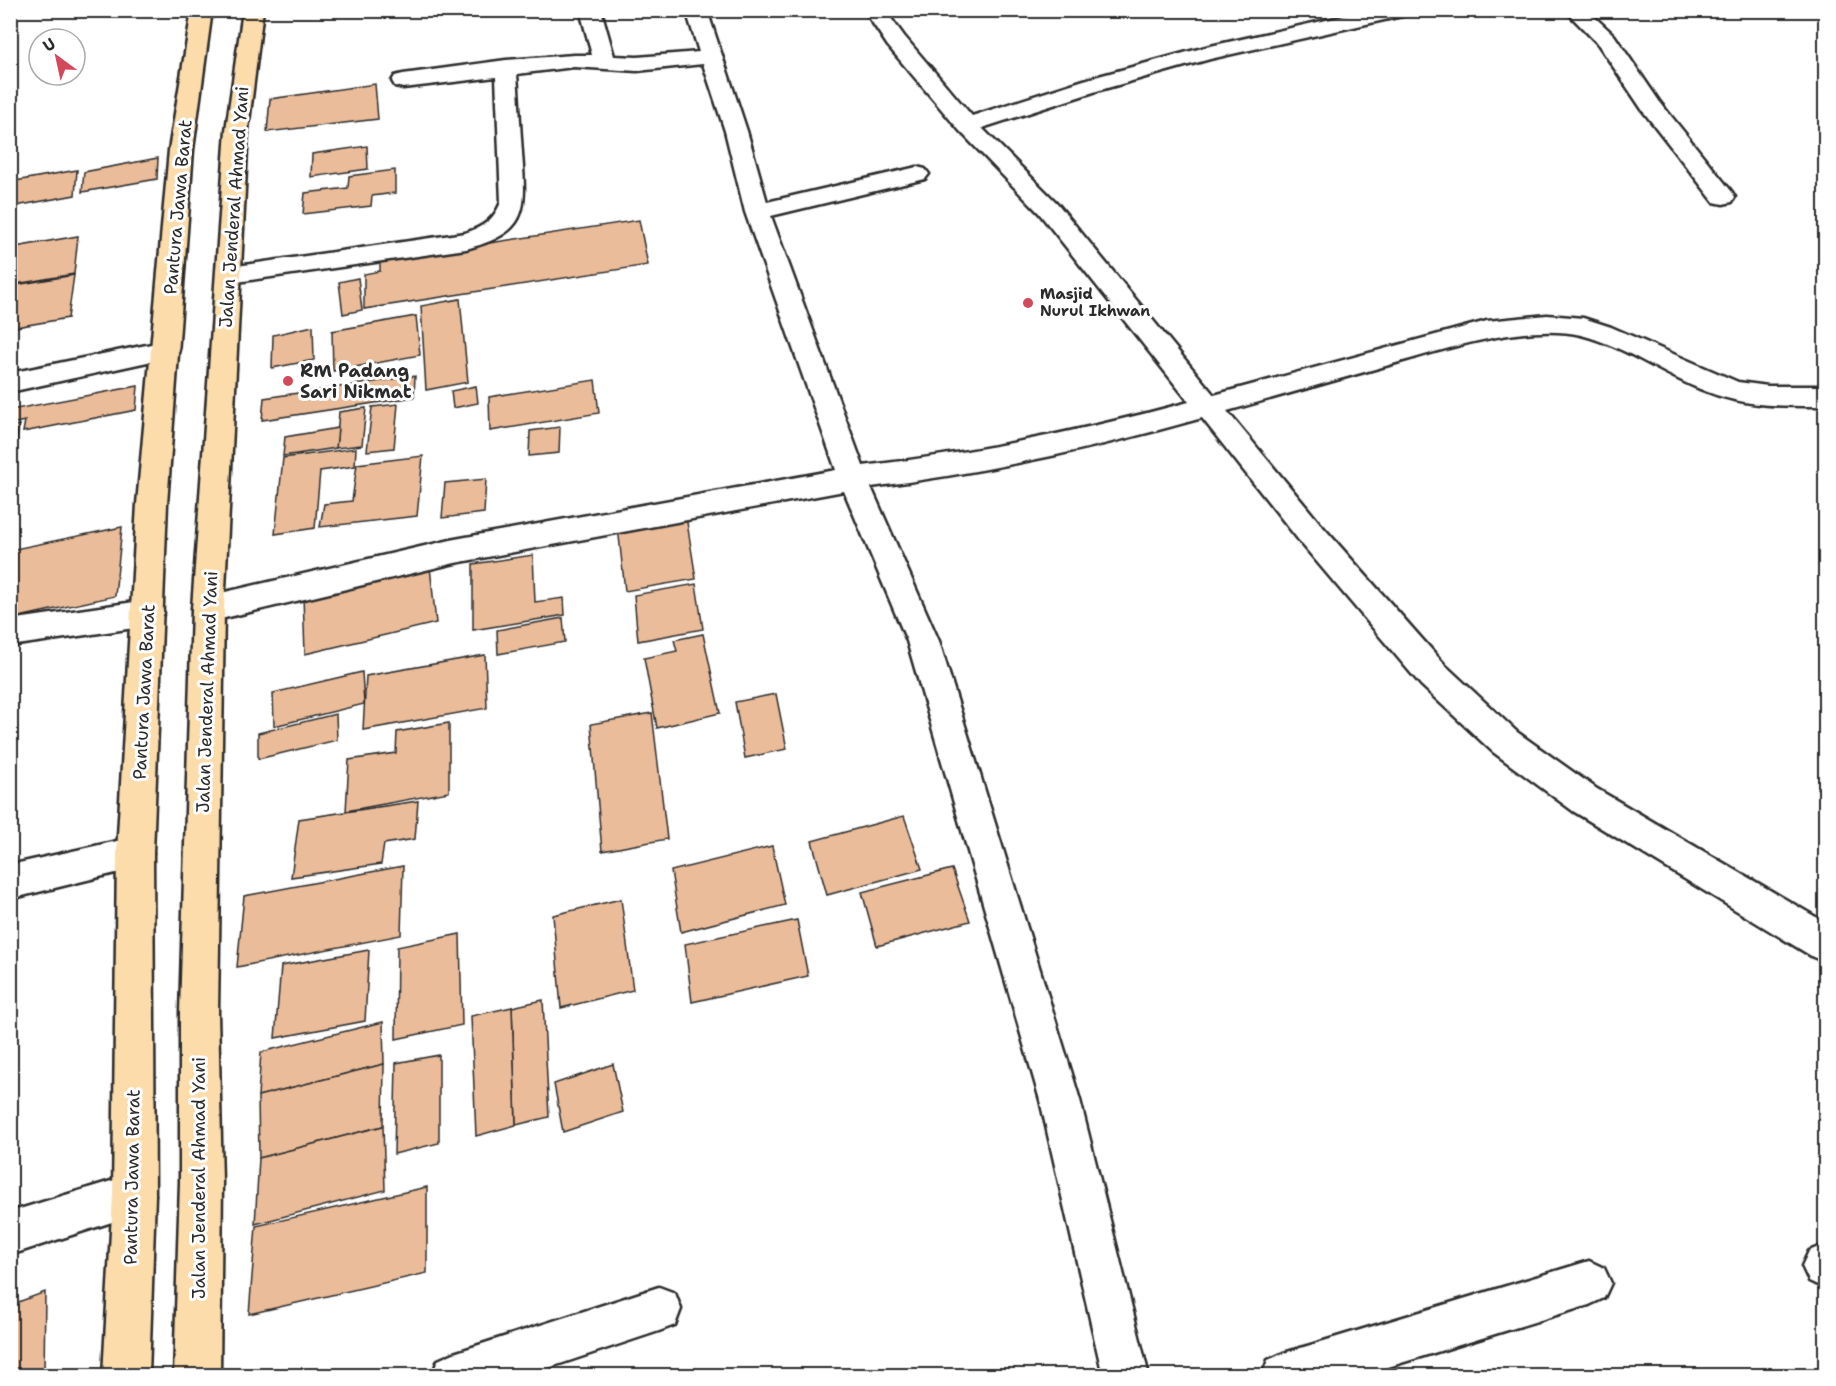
<svg xmlns="http://www.w3.org/2000/svg" width="1836" height="1386" viewBox="0 0 1836 1386" font-family="'Shantell Sans',sans-serif">
  <rect width="100%" height="100%" fill="#fff"/>
  <filter id="ink" filterUnits="userSpaceOnUse"><feTurbulence type="fractalNoise" baseFrequency=".0167" numOctaves="2"/><feDisplacementMap in="SourceGraphic" scale="12" xChannelSelector="R" yChannelSelector="G"/><feConvolveMatrix kernelMatrix="1 2 1 2 8 2 1 2 1" color-interpolation-filters="sRGB"/></filter>
  <g filter="url(#ink)">
    <g fill="#eabc9a" stroke="#2b2b2b" stroke-width="1.5">
      <path d="M375,84L378,119L267,132L270,99Z"/>
      <path d="M367,146L368,169L311,177L312,154Z"/>
      <path d="M158,158L157,179L82,192L84,172Z"/>
      <path d="M77,170L75,195L10,207V182Z"/>
      <path d="M395,170V193L372,196L371,206L303,214L305,193L348,188L349,176Z"/>
      <path d="M639,220L648,265L364,309V274L380,271V260Z"/>
      <path d="M78,236L74,274L10,285V248Z"/>
      <path d="M74,275L68,318L10,328V286Z"/>
      <path d="M358,278L362,310L343,314L339,282Z"/>
      <path d="M460,299L468,382L426,390L421,306Z"/>
      <path d="M416,316L420,355L333,371L332,331Z"/>
      <path d="M313,326L314,360L272,368L273,335Z"/>
      <path d="M415,376L414,397L262,420L264,398Z"/>
      <path d="M595,380L599,413L490,431L489,397Z"/>
      <path d="M138,386L136,410L23,432L25,421L10,424V410Z"/>
      <path d="M476,386L478,403L453,408L451,391Z"/>
      <path d="M398,404L394,448L367,451L372,407Z"/>
      <path d="M366,408L362,445L336,448L339,412Z"/>
      <path d="M19,425L14,459H10V427Z"/>
      <path d="M560,427L559,453L529,456L530,431Z"/>
      <path d="M338,428L336,448L283,456L285,437Z"/>
      <path d="M356,448L355,466L320,471L315,528L275,534L283,458Z"/>
      <path d="M423,456L417,516L320,527L324,504L352,501L357,464Z"/>
      <path d="M486,479L484,513L442,518L445,483Z"/>
      <path d="M686,516L696,579L625,591L618,527Z"/>
      <path d="M122,527L115,596L10,619V550Z"/>
      <path d="M533,555L535,602L564,598L565,615L473,630V564Z"/>
      <path d="M430,567L436,623L305,654L303,596Z"/>
      <path d="M696,584L703,629L638,641L634,595Z"/>
      <path d="M563,618L565,642L498,654L497,630Z"/>
      <path d="M703,634L720,713L657,728L644,658L677,651L674,640Z"/>
      <path d="M485,655L487,708L363,730L366,676Z"/>
      <path d="M362,672L364,704L274,726L273,693Z"/>
      <path d="M776,694L787,749L745,758L735,702Z"/>
      <path d="M652,713L667,839L602,851L591,724Z"/>
      <path d="M336,714L337,740L258,759V733Z"/>
      <path d="M449,723V792L346,811L349,760L396,753L397,732Z"/>
      <path d="M418,801L415,839L384,844L381,864L291,877L299,819Z"/>
      <path d="M904,816L922,869L827,895L812,841Z"/>
      <path d="M772,846L785,905L681,932L671,871Z"/>
      <path d="M403,866L401,935L237,967L244,896Z"/>
      <path d="M952,869L970,921L877,946L862,892Z"/>
      <path d="M621,899L633,990L561,1008L553,915Z"/>
      <path d="M797,920L808,976L692,1002L685,944Z"/>
      <path d="M460,934L462,1025L396,1039L397,947Z"/>
      <path d="M369,950L365,1021L275,1038L281,966Z"/>
      <path d="M543,1000L549,1117L516,1125L512,1007Z"/>
      <path d="M512,1007L516,1125L476,1136L471,1016Z"/>
      <path d="M383,1022L384,1064L258,1096L261,1052Z"/>
      <path d="M439,1055V1143L394,1154L396,1063Z"/>
      <path d="M384,1064L383,1126L259,1158L258,1096Z"/>
      <path d="M613,1064L623,1112L563,1132L554,1084Z"/>
      <path d="M383,1126L385,1190L255,1224L259,1158Z"/>
      <path d="M427,1187V1273L249,1314L256,1226Z"/>
      <path d="M45,1292L44,1376H10V1305Z"/>
    </g>
    <g fill="none" stroke-linecap="round" stroke-linejoin="round">
      <defs>
        <g id="minor">
          <path d="M580,10H601L614,56L637,57L699,52L686,10H707L747,131L767,202L917,167L925,169L929,174L925,179L771,216L863,466C974,453 1082,431 1189,402L1039,213L959,130L888,46L864,10H885L904,36L972,116L1084,80L1206,47L1371,10H1412L1409,14L1402,16L1210,59L1100,90L982,128L1057,203L1214,395L1487,321L1547,315L1583,318L1611,327L1738,382L1768,386H1826V406C1783,406 1745,407 1705,391C1663,375 1625,346 1581,335C1525,322 1443,350 1389,365C1335,380 1281,396 1227,411L1323,527L1445,665L1517,732L1597,789L1826,923V962L1813,957L1573,811L1493,752L1421,685L1301,543L1202,418C1093,449 984,473 871,487L939,641L1080,1100L1149,1376H1103L1040,1100L907,641L844,491L455,563L208,622L197,618L192,609L197,600L208,596L455,539L836,470L745,212L725,131L703,64L637,71L574,67L517,74C519,100 520,126 522,153C526,210 530,232 466,249L230,283L221,281L217,275L221,269L230,267L465,233C483,227 494,220 501,202L496,77L403,88L395,86L392,81L395,76L403,74L506,60L574,55H592Z"/>
          <path d="M1565,10H1587L1614,35L1659,101L1732,192L1735,197L1732,202L1723,204L1714,202L1643,111L1598,44Z"/>
          <path d="M166,341L175,344L179,350L175,356L10,392V373Z"/>
          <path d="M148,600L159,604L164,613L159,622L148,626L10,646V620Z"/>
          <path d="M135,837L148,841L153,853L148,865L10,899V865Z"/>
          <path d="M134,1174L149,1180L155,1195L149,1210L10,1255V1212Z"/>
          <path d="M1826,1244V1287L1824,1288L1809,1281L1802,1266L1809,1251Z"/>
          <path d="M1589,1261L1604,1268L1611,1283L1604,1298L1589,1305L1359,1376H1262L1268,1360L1284,1353Z"/>
          <path d="M659,1287L675,1293L681,1309L675,1325L659,1331L524,1376H432L438,1360L454,1353Z"/>
        </g>
        <g id="highway">
          <path d="M192,10H212L193,150L167,504L153,853L155,1195L149,1376H103L113,1195L117,853L137,504L169,150Z"/>
          <path d="M243,10H263L248,130L224,609L218,1013L222,1182L220,1376H174L180,1182V1013L192,609L226,130Z"/>
        </g>
      </defs>
      <use href="#minor" stroke="#2b2b2b" stroke-width="5"/>
      <use href="#highway" stroke="#2b2b2b" stroke-width="5"/>
      <use href="#minor" fill="#fff" fill-rule="evenodd"/>
      <use href="#highway" fill="#fcdcab" fill-rule="evenodd"/>
    </g>
  </g>
  <g fill="#d1495b" stroke="#fff" stroke-width="2">
    <circle cx="1028" cy="303" r="6"/>
    <circle cx="288" cy="381" r="6"/>
  </g>
  <g text-anchor="middle" dominant-baseline="central" stroke-width="6" stroke-linejoin="round" paint-order="stroke">
    <g font-size="15" font-weight="bold" fill="#2b2b2b" stroke="#fff" text-anchor="start">
      <text x="1040" y="294">Masjid<tspan x="1040" dy="17">Nurul Ikhwan</tspan></text>
    </g>
    <g font-size="18" fill="#2b2b2b" stroke="#fff">
      <text transform="translate(178 207) rotate(-85)">Pantura Jawa Barat</text>
      <text transform="translate(234 207) rotate(-86)">Jalan Jenderal Ahmad Yani</text>
      <text transform="translate(144 692) rotate(-87)">Pantura Jawa Barat</text>
      <text transform="translate(207 692) rotate(-88)">Jalan Jenderal Ahmad Yani</text>
      <text transform="translate(132 1177) rotate(-89)">Pantura Jawa Barat</text>
      <text transform="translate(199 1178) rotate(-90)">Jalan Jenderal Ahmad Yani</text>
    </g>
    <g font-size="18" font-weight="bold" fill="#2b2b2b" stroke="#fff" text-anchor="start">
      <text x="300" y="371">RM Padang<tspan x="300" dy="21">Sari Nikmat</tspan></text>
    </g>
  </g>
  <rect width="1836" height="1386" fill="none" stroke="#fff" stroke-width="36"/>
  <rect x="18" y="18" width="1800" height="1350" fill="none" stroke="#2b2b2b" stroke-width="2" filter="url(#ink)"/>
  <g transform="translate(57 57) rotate(327)"><circle r="28" fill="#ffffff" stroke="#aaaaaa" stroke-width="1.5"/>
  <path d="M0-4.5L10 22L0 15L-10 22Z" fill="#d1495b"/>
  <text y="-9" font-size="16" font-weight="bold" text-anchor="middle" fill="#2b2b2b">U</text>
  </g>
</svg>
